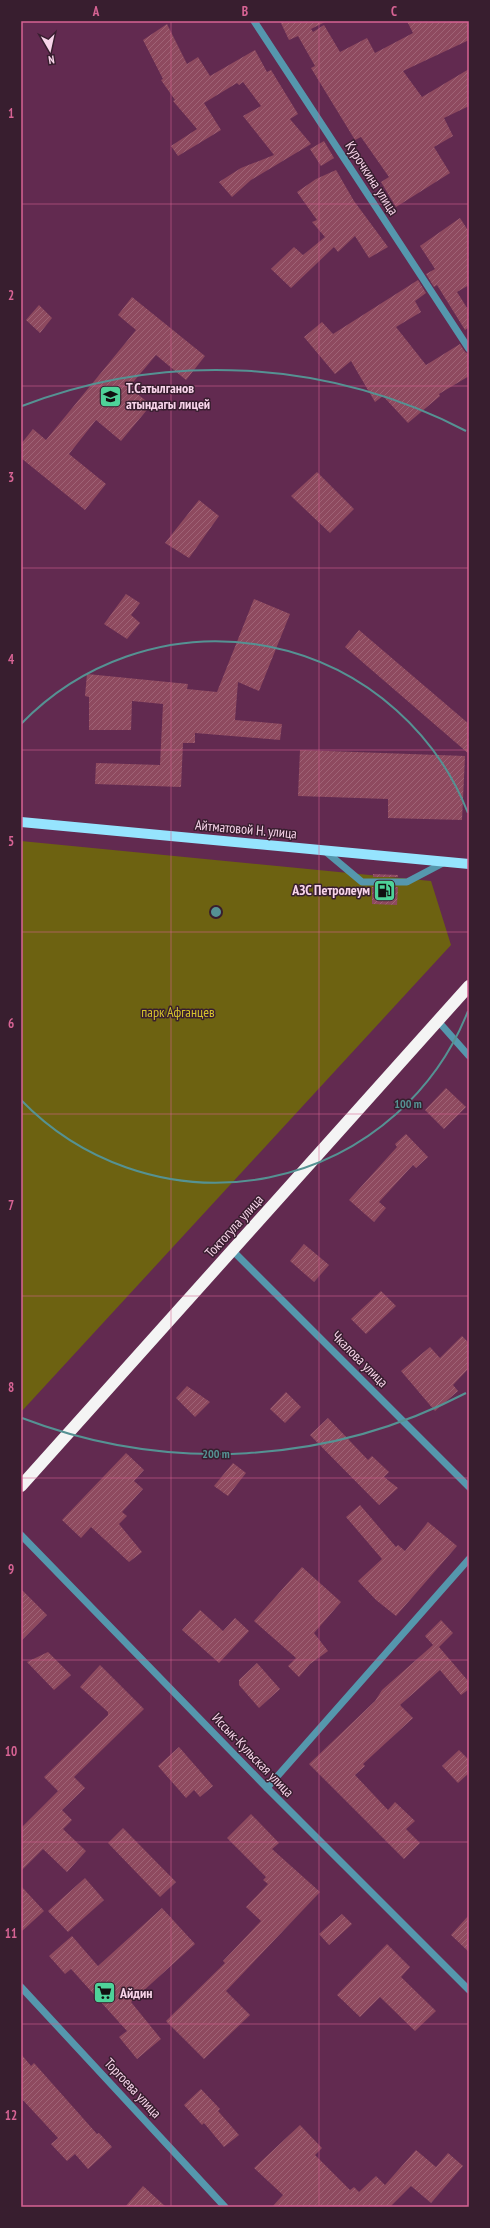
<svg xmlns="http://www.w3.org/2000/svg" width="490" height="2228" viewBox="0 0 490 2228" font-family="'PT Sans Narrow',sans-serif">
  <defs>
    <pattern id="building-hatch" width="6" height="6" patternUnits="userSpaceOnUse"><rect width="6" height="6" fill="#8e4a5f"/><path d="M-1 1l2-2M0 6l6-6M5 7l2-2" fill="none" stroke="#9f6376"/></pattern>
  </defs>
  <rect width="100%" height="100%" fill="#622a50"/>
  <path fill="#6d6211" d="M21,841L431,881L451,945L21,1412Z"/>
  <g fill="url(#building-hatch)">
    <path d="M280,21H327L311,29L313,32L324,25L340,52L367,38L375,53L413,33L407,21H469V40L403,71L422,97L469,69V106L444,118L453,136L434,147L450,173L396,207L381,182L389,177L361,137L355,140L311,68L315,66L298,36L289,40Z"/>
    <path d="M167,24L187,64L198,57L210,76L255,50L267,72L271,70L298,114L290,119L311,144L251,180L232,197L219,182L241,168L274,155L243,116L261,106L243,82L239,85L237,83L204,103L221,130L178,156L171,146L197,129L173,101L175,100L161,80L163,79L143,40Z"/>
    <path d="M324,141L334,158L321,166L310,149Z"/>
    <path d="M336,170L354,201L388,247L369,258L355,236L338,252L334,247L291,288L271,269L294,247L303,255L325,237L312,222L317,220L297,192L316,179Z"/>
    <path d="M460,218L469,232V285L457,292L469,311V327L465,330L437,285L434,287L426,274L435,269L420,246Z"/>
    <path d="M418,280L426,293L415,301L421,312L396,327L426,365L460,344L465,352L469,354V376L439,394L440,396L408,423L383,396L375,402L351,361L335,374L304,337L322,322L333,334Z"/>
    <path d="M132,297L205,356L186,380L156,355L129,387L151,405L121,441L96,420L69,454L106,484L85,510L21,458V444L33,429L46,440L136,330L118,315Z"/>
    <path d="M39,305L52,318L40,333L26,320Z"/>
    <path d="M317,472L354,509L330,533L291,496Z"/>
    <path d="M199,500L219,516L189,558L165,543Z"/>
    <path d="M126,594L140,603L131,615L140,623L127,639L104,624Z"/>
    <path d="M254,599L290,614L259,691L238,682L235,720L282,724L280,740L195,733V743H183L181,787L95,784L96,763L160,765L163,704L132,701L131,730H89V697L85,696L87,674L188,684L187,689L217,692Z"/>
    <path d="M359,630L469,724V754L345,647Z"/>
    <path d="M300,750L465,756L462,820L388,818V799L298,796Z"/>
    <path d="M373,874L398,875V877H373Z"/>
    <path d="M372,887H398L397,905L372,904Z"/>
    <path d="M446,1088L466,1107L444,1129L425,1110Z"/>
    <path d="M406,1134L428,1157L416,1168L413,1165L379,1202L386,1208L374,1222L349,1200L397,1147L395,1144Z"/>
    <path d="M304,1244L329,1265L314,1282L290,1261Z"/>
    <path d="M381,1291L396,1306L366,1334L351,1319Z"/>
    <path d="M462,1336L469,1343V1368L453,1385L458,1391L435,1411L401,1371L430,1347L440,1358Z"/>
    <path d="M187,1386L210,1402L195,1417L176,1398Z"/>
    <path d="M286,1392L301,1407L285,1423L270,1409Z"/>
    <path d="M328,1418L368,1460L372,1456L389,1472L384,1477L398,1488L379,1505L310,1435Z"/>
    <path d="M126,1453L144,1470L134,1481L143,1489L122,1512L127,1516L119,1524L142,1552L129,1562L91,1527L81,1538L62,1520Z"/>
    <path d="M233,1463L246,1473L228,1496L214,1486Z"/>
    <path d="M360,1505L396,1547L398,1545L405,1551L428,1522L457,1546L396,1616L376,1600L358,1581L382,1559L346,1517Z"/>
    <path d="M302,1567L341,1602L314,1633L328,1651L310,1664L299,1677L288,1666L296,1658L254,1621Z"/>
    <path d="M21,1589L47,1615L21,1641Z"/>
    <path d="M200,1610L223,1631L235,1618L249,1631L219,1663L182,1630Z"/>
    <path d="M441,1620L453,1633L439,1647L469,1682V1689L461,1695L440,1670L400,1705L413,1718L363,1764L365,1766L355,1775L388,1810L395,1802L415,1821L406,1829L420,1843L404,1859L309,1764L375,1701L382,1690L433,1645L425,1636Z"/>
    <path d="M48,1652L71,1675L54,1690L27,1662Z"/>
    <path d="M257,1663L280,1689L259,1708L239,1685V1680Z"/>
    <path d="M100,1665L144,1709L74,1777L85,1788L62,1810L72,1820L63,1829L86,1851L67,1872L43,1849L21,1871V1828L58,1791L44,1777L108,1715V1712L80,1687Z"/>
    <path d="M179,1747L213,1786L200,1797L194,1790L186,1798L158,1766Z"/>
    <path d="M459,1750L469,1760V1773L458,1783L442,1766Z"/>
    <path d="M251,1814L279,1843L272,1849L320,1892L226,1991L250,2015L204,2059L166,2021L225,1963L223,1961L261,1921L246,1907L268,1884L263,1880L266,1877L227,1838Z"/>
    <path d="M123,1828L176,1882L160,1897L108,1843Z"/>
    <path d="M85,1878L104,1900L68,1932L48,1911Z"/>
    <path d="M21,1886L44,1911L21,1932Z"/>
    <path d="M162,1908L195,1944L131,2002L161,2039L137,2059L119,2037L127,2031L71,1969L65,1974L49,1956L72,1936L98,1966Z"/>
    <path d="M342,1914L352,1924L329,1945L319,1934Z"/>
    <path d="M469,1915V1952L451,1935Z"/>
    <path d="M387,1944L410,1967L401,1977L436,2011L415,2031L380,1997L360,2017L337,1995Z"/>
    <path d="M21,2054L31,2066L34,2063L97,2134L99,2133L112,2147L88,2169L75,2154L67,2161L51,2144L58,2138L21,2098Z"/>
    <path d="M201,2089L220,2109L218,2111L239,2135L224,2147L204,2123L202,2125L184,2105Z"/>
    <path d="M300,2125L322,2148L315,2155L350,2190L354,2187L359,2192L376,2176L385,2185L416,2150L436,2167L448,2153L463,2166L431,2203L411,2186L390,2207H272L283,2195L254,2168Z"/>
    <path d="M143,2186L166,2207H125Z"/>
  </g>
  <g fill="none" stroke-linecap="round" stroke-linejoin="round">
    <g stroke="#5597ad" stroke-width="7">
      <path d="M254,21L469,349"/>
      <path d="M325,851L362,882H407L445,862"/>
      <path d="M438,1021L469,1056"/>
      <path d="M232,1250L469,1487"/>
      <path d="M21,1535L267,1788L469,1990"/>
      <path d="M267,1788L469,1559"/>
      <path d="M21,1987L225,2207"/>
    </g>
    <path stroke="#96e4fe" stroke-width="10" d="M21,822L469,864"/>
    <path stroke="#f4f4f4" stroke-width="12" d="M21,1486L469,986"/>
  </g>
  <path fill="none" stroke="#d76394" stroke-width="1" stroke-opacity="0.55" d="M171,21V2207M319,21V2207M21,204H469M21,386H469M21,568H469M21,750H469M21,932H469M21,1114H469M21,1296H469M21,1478H469M21,1660H469M21,1842H469M21,2024H469"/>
  <g fill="none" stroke="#559293" stroke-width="2">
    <path d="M468 1011A271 271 0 0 1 21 1100M21 724A271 271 0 0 1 468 813"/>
    <path d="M466 1393A542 542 0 0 1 22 1418M22 406A542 542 0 0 1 466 431"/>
  </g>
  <defs>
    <symbol id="school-square" viewBox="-11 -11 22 22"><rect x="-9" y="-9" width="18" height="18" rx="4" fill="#4ed399" stroke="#381e2f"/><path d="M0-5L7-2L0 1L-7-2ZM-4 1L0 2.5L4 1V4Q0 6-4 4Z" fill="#111"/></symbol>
    <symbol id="fuel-square" viewBox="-11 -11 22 22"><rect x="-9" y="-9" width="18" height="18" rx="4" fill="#4ed399" stroke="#381e2f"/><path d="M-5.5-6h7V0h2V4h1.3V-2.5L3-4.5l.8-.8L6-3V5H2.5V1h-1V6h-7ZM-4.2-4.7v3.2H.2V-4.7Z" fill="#111"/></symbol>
    <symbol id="supermarket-square" viewBox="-11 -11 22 22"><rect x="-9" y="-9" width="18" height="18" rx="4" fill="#4ed399" stroke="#381e2f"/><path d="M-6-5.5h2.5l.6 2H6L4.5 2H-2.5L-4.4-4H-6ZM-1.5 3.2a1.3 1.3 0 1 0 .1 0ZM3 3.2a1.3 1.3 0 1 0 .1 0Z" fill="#111"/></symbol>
  </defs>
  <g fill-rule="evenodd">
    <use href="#school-square" x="98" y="384" width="25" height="25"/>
    <use href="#fuel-square" x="372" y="878" width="25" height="25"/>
    <use href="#supermarket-square" x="92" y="1980" width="25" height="25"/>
  </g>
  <g text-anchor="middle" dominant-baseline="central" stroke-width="3" stroke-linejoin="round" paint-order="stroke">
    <g font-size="14" fill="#f7d4e9" stroke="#381e2f">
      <text transform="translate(372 178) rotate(57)">Курочкина улица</text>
      <text transform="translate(246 829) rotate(5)">Айтматовой Н. улица</text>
      <text transform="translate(234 1226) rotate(-48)">Токтогула улица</text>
      <text transform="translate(360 1359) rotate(45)">Чкалова улица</text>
      <text transform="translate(253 1755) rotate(46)">Иссык-Кульская улица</text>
      <text transform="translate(133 2088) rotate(47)">Торгоева улица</text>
    </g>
    <g font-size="14" font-weight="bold" fill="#f7d4e9" stroke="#381e2f" text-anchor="start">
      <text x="126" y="388">Т.Сатылганов<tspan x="126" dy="16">атындагы лицей</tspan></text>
      <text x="370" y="890" text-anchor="end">АЗС Петролеум</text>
      <text x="120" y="1993">Айдин</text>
    </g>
    <g font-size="14" fill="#d5c22d" stroke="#381e2f">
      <text x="178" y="1012">парк Афганцев</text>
    </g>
  </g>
  <circle cx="216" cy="912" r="6" fill="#559293" stroke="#381e2f" stroke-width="2"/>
  <g font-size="12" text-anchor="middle" font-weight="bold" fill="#559293" stroke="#381e2f" stroke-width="3" stroke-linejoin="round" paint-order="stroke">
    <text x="408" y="1108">100 m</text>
    <text x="216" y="1458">200 m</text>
  </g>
  <rect width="490" height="2228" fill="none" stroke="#381e2f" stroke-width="44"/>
  <g transform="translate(50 50) rotate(171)" stroke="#381e2f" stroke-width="3" paint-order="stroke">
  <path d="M0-3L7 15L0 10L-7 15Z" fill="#f7d4e9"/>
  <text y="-6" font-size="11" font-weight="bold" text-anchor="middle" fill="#f7d4e9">N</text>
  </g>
  <rect x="22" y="22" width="446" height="2184" fill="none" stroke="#d76394" stroke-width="1.5"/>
  <g font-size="13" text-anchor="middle" font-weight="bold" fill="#d76394">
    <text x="96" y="16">A</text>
    <text x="245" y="16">B</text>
    <text x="394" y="16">C</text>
    <text x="11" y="118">1</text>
    <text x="11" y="300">2</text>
    <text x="11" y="482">3</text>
    <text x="11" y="664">4</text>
    <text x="11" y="846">5</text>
    <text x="11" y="1028">6</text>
    <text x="11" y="1210">7</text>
    <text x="11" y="1392">8</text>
    <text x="11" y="1574">9</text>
    <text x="11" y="1756">10</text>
    <text x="11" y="1938">11</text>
    <text x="11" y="2120">12</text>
  </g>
</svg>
